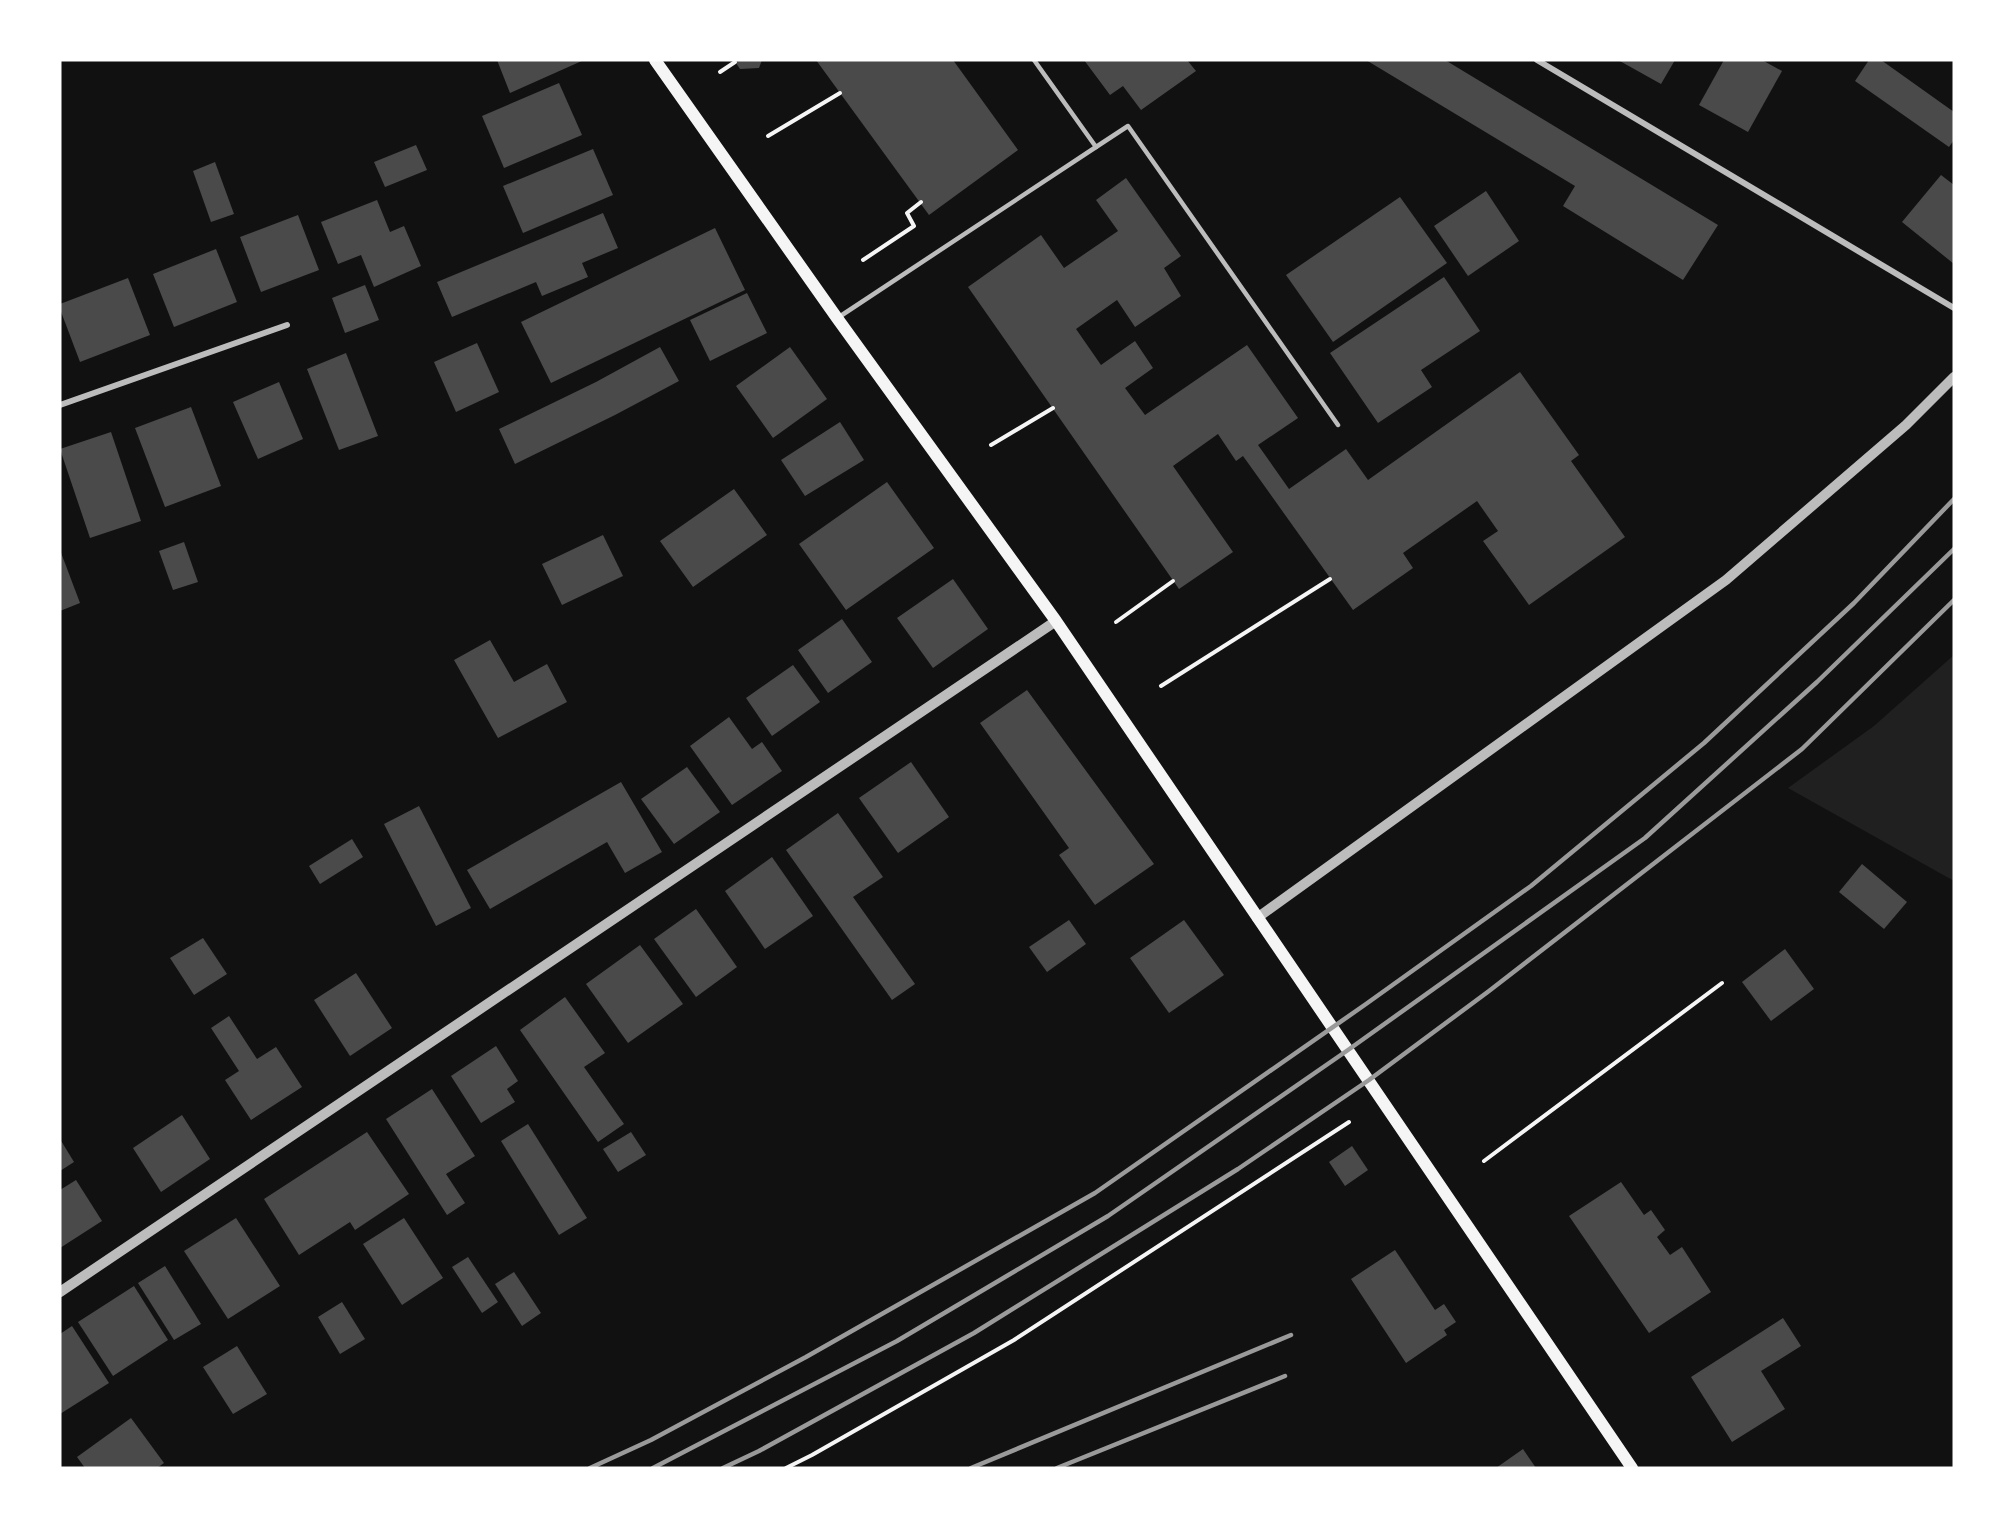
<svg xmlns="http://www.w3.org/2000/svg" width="2014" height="1528" viewBox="0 0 2014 1528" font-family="'Fira Sans Condensed',sans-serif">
  <rect width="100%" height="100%" fill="#111"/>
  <path fill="#202020" d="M1954,655V881L1788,788L1874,726Z"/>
  <g fill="#4a4a4a">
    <path d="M497,60H584L510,93Z"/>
    <path d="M734,60H762L759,68L740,69Z"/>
    <path d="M816,60H953L1018,150L929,215Z"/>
    <path d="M1084,60H1187L1196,71L1141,110L1123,86L1110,95Z"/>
    <path d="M1366,60H1445L1718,225L1683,280L1563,206L1575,186Z"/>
    <path d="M1618,60H1675L1661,84Z"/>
    <path d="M1724,60H1762L1782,71L1748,132L1699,105Z"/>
    <path d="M1869,60H1881L1954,112V140L1949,147L1855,81Z"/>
    <path d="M559,83L582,135L504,168L482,116Z"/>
    <path d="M416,145L427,170L385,187L374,162Z"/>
    <path d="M593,149L613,195L523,233L503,186Z"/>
    <path d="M215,162L234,214L211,222L193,171Z"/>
    <path d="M1941,175L1954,185V264L1902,222Z"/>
    <path d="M1126,178L1181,256L1164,268L1181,296L1135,327L1117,300L1076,329L1101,365L1135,341L1153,368L1125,388L1145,415L1247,345L1298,418L1258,445L1289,489L1346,449L1368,480L1520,372L1579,455L1571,461L1625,537L1529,605L1483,541L1498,531L1477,501L1403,553L1413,568L1353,610L1243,456L1236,461L1218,434L1173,466L1233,552L1179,589L968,287L1041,235L1064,268L1118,231L1096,200Z"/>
    <path d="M1486,191L1519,241L1468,276L1434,226Z"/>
    <path d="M1400,197L1447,263L1333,342L1286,275Z"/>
    <path d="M377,200L390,232L404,226L421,266L374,287L361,255L338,264L321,222Z"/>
    <path d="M603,213L618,248L582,263L588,277L542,296L536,282L452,317L437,282Z"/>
    <path d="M298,215L319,270L261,292L240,237Z"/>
    <path d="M715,228L745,290L551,383L521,322Z"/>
    <path d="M216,249L237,302L174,327L153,274Z"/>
    <path d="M1444,277L1480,331L1421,370L1432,387L1378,423L1330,353Z"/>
    <path d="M128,278L150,335L80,362L60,309V304Z"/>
    <path d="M365,285L379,320L345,333L332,298Z"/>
    <path d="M747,293L767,333L710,361L690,320Z"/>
    <path d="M477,343L499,392L456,412L434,362Z"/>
    <path d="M660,347L679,381L615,415L515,464L499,429L596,382Z"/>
    <path d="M790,347L827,399L773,438L736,386Z"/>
    <path d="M346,353L378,436L339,450L307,369Z"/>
    <path d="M279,382L303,439L258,459L233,402Z"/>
    <path d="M191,407L221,486L165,507L135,428Z"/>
    <path d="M840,422L864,460L805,496L781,460Z"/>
    <path d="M111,432L141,521L90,538L60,449Z"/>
    <path d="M887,482L934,548L846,610L799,544Z"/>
    <path d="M734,489L767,535L693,587L660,541Z"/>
    <path d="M603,535L623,576L562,605L542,564Z"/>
    <path d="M184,542L198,582L173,590L159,551Z"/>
    <path d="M60,550L80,603L60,611Z"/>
    <path d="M953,579L988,629L933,668L897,618Z"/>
    <path d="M842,619L872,662L828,693L798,650Z"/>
    <path d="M490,640L514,682L547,664L567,702L498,738L454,660Z"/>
    <path d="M793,665L820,702L772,736L746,698Z"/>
    <path d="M1027,690L1154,864L1095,905L1059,855L1069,848L980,723Z"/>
    <path d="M729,717L752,749L762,742L782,771L732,805L690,746Z"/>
    <path d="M911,762L949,817L898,853L859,798Z"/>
    <path d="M687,767L720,812L674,844L641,799Z"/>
    <path d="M621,782L662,852L625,873L607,842L490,909L467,870Z"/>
    <path d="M419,806L471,908L436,926L384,824Z"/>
    <path d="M838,813L883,877L853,897L915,984L892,1000L786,850Z"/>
    <path d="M352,839L363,857L320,884L309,866Z"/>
    <path d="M772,857L813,916L765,949L725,891Z"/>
    <path d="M1862,864L1907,902L1884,929L1839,892Z"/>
    <path d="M696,909L737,967L696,997L654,939Z"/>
    <path d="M1069,920L1086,944L1047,972L1029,947Z"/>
    <path d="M1184,920L1224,975L1169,1013L1130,958Z"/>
    <path d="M203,938L227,974L194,995L170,958Z"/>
    <path d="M640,945L683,1004L628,1043L586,984Z"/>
    <path d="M1785,949L1814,989L1771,1021L1742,982Z"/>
    <path d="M356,973L392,1028L350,1056L314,1000Z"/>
    <path d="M565,997L605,1053L584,1067L624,1124L598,1142L520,1030Z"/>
    <path d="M229,1016L257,1059L276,1047L302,1087L251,1120L225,1080L239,1071L211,1028Z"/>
    <path d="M496,1046L518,1081L507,1089L515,1102L481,1123L451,1076Z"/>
    <path d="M432,1089L475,1156L446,1174L465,1203L447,1215L386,1119Z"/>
    <path d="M182,1115L210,1159L161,1192L133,1148Z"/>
    <path d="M528,1124L587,1218L559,1235L501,1141Z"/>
    <path d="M367,1132L409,1194L355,1230L350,1222L299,1255L264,1199Z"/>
    <path d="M631,1132L646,1155L618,1172L603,1149Z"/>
    <path d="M60,1139L74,1162L60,1171Z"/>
    <path d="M1352,1146L1368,1170L1345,1186L1329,1162Z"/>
    <path d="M76,1180L102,1221L60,1248V1190Z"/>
    <path d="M1621,1182L1644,1215L1651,1210L1665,1230L1657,1237L1670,1255L1682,1247L1711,1292L1649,1333L1569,1216Z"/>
    <path d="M236,1218L280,1286L228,1319L184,1251Z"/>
    <path d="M404,1218L443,1278L402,1305L363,1244Z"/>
    <path d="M1395,1250L1435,1310L1444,1304L1456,1322L1444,1330L1447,1335L1406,1363L1351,1279Z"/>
    <path d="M468,1257L498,1302L482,1313L452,1267Z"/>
    <path d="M165,1266L201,1324L174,1340L138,1283Z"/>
    <path d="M514,1272L541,1313L522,1326L495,1284Z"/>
    <path d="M134,1286L168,1340L113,1376L78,1322Z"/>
    <path d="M342,1302L365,1339L340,1354L318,1317Z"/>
    <path d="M1783,1318L1801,1346L1761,1371L1785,1409L1732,1442L1691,1377Z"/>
    <path d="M72,1326L109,1383L60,1414V1334Z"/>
    <path d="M237,1346L267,1394L233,1414L203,1367Z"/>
    <path d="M131,1418L164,1463L157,1468H85L77,1457Z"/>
    <path d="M1523,1449L1536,1468H1496Z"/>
  </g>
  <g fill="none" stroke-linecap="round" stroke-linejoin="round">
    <g stroke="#f5f5f5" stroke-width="4">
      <path d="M720,72L735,62"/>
      <path d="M768,136L840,93"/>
      <path d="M863,260L914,226L907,213L921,202"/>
      <path d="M991,445L1053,408"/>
      <path d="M1116,622L1173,581"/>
      <path d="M1161,686L1330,579"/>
      <path d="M1484,1161L1722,983"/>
      <path d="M786,1468L812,1455L1014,1340L1349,1122"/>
    </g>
    <g stroke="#bcbcbc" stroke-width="4.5">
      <path d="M1034,60L1096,147L1128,126L1338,425"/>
      <path d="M839,317L1096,147"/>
    </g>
    <g stroke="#bcbcbc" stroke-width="6">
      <path d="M1537,60L1954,308"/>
      <path d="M60,405L287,325"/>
    </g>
    <g stroke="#bcbcbc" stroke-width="10">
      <path d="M1257,918L1726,580L1906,425L1954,377"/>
      <path d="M60,1292L1056,621"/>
    </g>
    <path stroke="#f5f5f5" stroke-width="12" d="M655,60L837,318L1056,621L1632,1468"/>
    <g stroke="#9a9a9a" stroke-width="4.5">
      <path d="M590,1468L651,1440L806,1357L1095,1193L1366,1004L1531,886L1704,743L1854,603L1954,499"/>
      <path d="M653,1468L897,1341L1108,1216L1348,1050L1645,838L1817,682L1954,549"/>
      <path d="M723,1468L759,1451L974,1333L1238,1169L1369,1080L1489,991L1802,749L1954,600"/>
      <path d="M971,1468L1291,1335"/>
      <path d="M1057,1468L1285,1376"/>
    </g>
  </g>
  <rect width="2014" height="1528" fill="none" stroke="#ffffff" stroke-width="123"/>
</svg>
